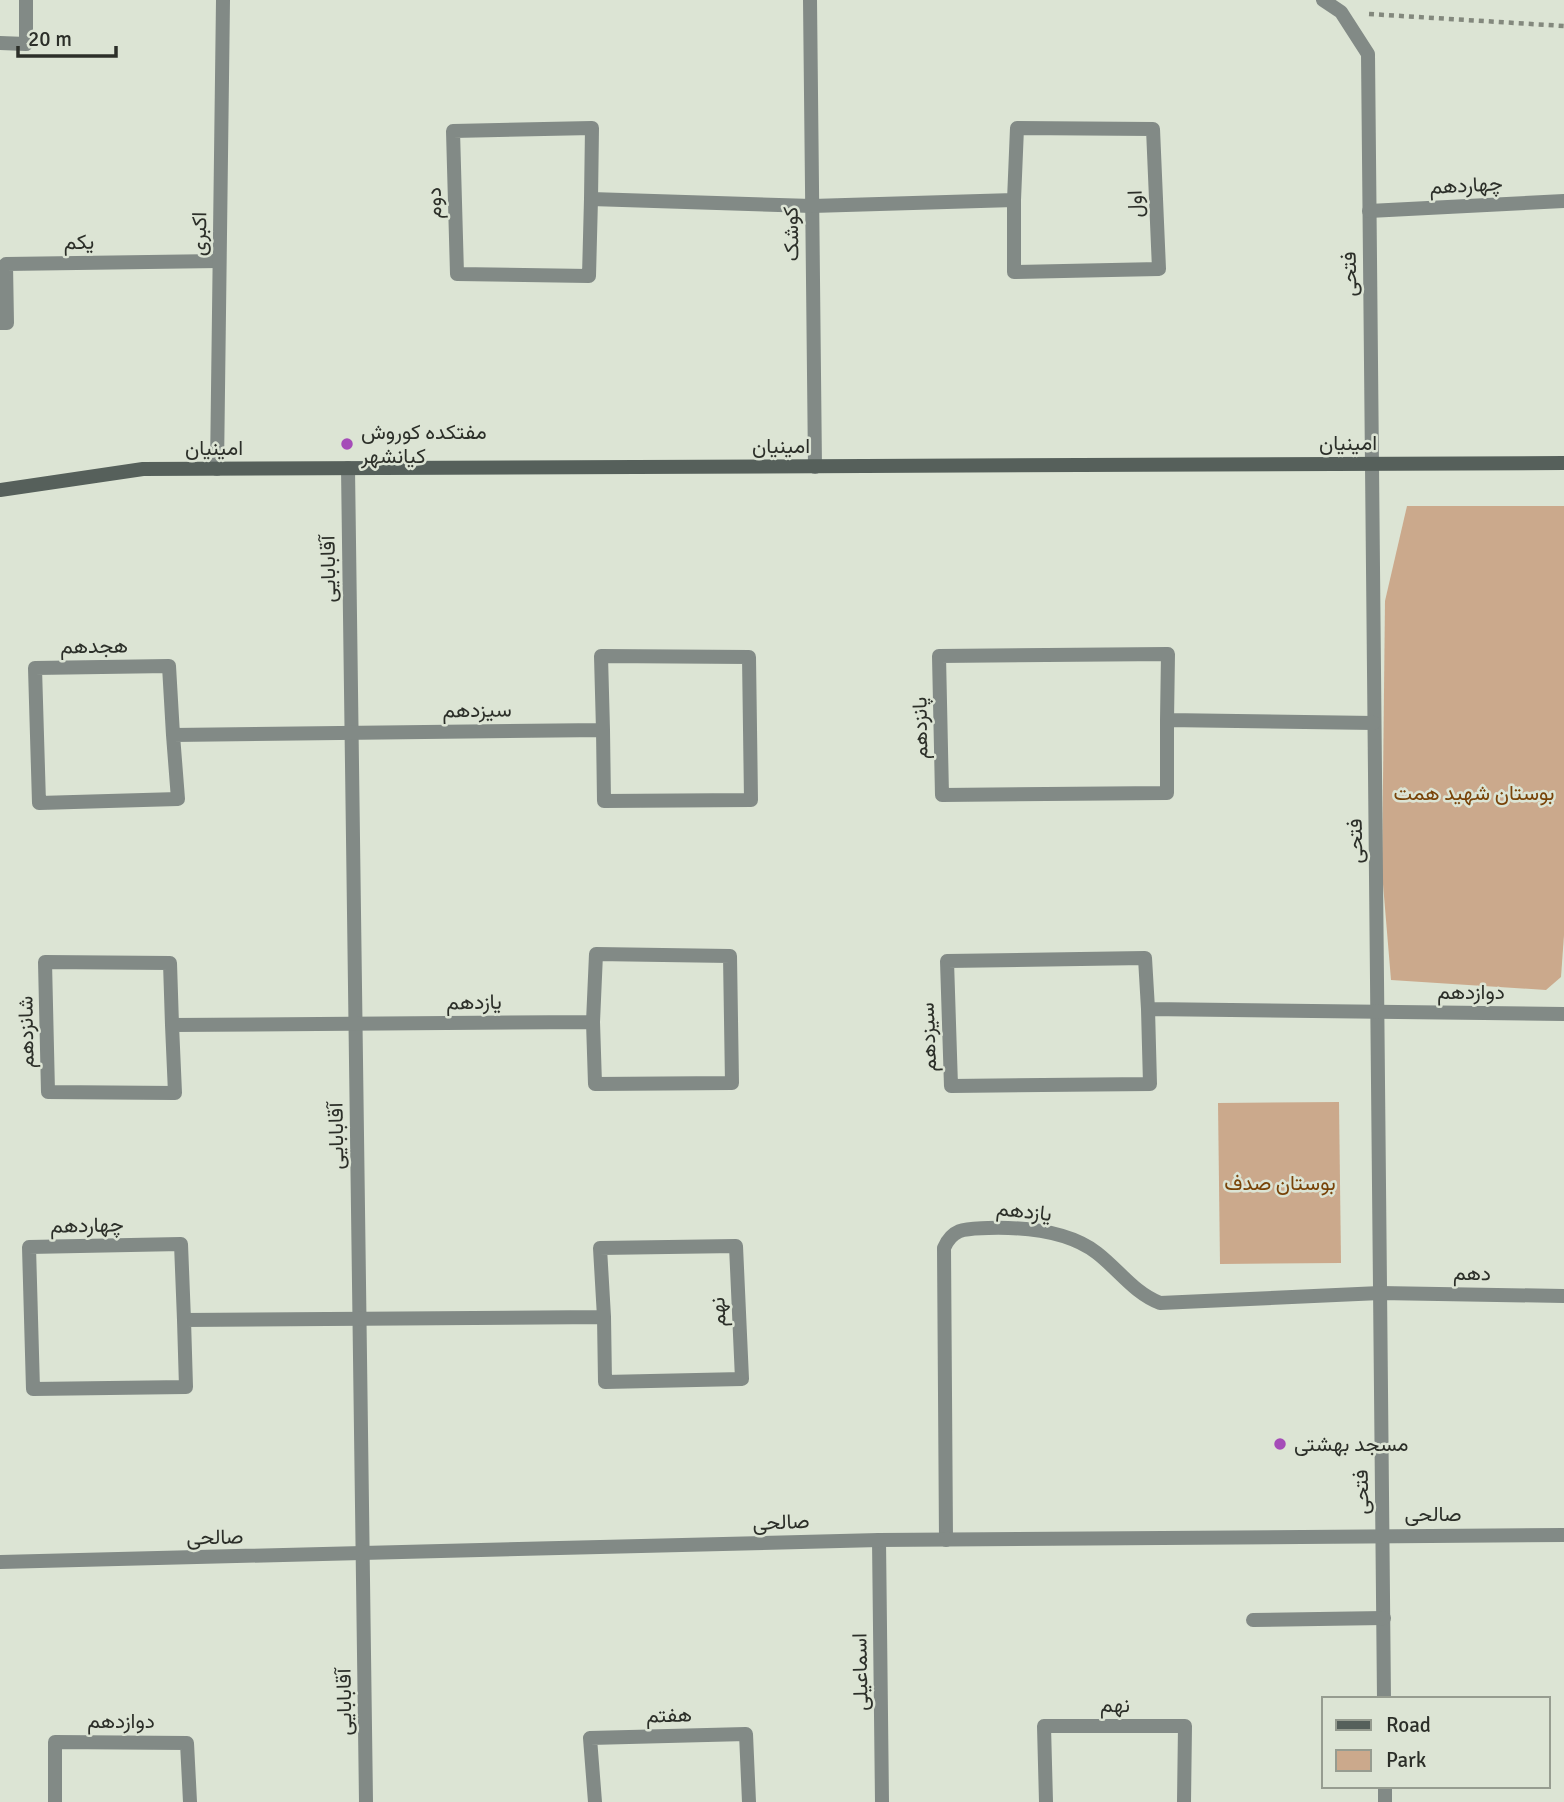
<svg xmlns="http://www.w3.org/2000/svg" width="1564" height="1802" viewBox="0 0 1564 1802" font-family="Signika,Vazirmatn,sans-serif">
  <rect width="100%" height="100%" fill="#dce4d4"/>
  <g fill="#cba98c">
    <path d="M1407,506H1564V935L1561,977L1546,990L1391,980L1382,872L1385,601Z"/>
    <path d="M1339,1102L1341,1263L1220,1264L1218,1103Z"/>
  </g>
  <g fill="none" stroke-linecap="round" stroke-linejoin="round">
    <path stroke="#83887d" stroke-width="4.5" stroke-dasharray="5 5" stroke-linecap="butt" d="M1369,14L1564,26"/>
    <g stroke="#828a86" stroke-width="14">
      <path d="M810,0L815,467"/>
      <path d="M1323,0L1341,12L1368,54L1384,1699"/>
      <path d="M0,43L26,44V0"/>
      <path d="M591,199L592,128L453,131L457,274L589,276L591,199L812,206L1014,200V272L1159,269L1153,129L1017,128L1014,200"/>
      <path d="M1369,211L1564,201"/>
      <path d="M0,323H7L6,264L219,261"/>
      <path d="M348,468L366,1802"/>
      <path d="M217,469L223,0"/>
      <path d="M1167,720L1168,654L939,656L942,795L1167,793V720L1374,723"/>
      <path d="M173,735L169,666L35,668L39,803L178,799L173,735L603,730L604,801L751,800L749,657L601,656L603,730"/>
      <path d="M1148,1009L1145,958L947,961L951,1086L1150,1084L1148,1009L1564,1014"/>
      <path d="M172,1025L170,963L45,962L48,1092L175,1093L172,1025L593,1022L595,1084L732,1083L730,956L596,954L593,1022"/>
      <path d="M184,1320L181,1244L29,1247L33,1389L186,1387L184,1320L604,1317L605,1382L742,1379L736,1246L600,1248L604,1317"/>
      <path d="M879,1540L882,1802"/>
      <path d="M946,1540L944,1248C953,1227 967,1229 988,1228C1024,1227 1067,1230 1097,1253C1119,1270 1134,1293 1160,1303L1380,1293L1564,1296"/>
      <path d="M0,1562L879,1540L1564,1535"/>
      <path d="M1253,1620L1384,1618"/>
      <path d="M1385,1786V1802"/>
      <path d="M55,1802V1742L187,1743L190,1802"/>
      <path d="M595,1802L590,1738L746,1734L749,1802"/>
      <path d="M1046,1802L1044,1726H1185L1184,1802"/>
    </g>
    <path stroke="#56605b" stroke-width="14" d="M0,490L143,469L1564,463"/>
  </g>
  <g fill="#a54cb8" stroke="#dce4d4" stroke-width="2.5">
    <circle cx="347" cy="444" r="7"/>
    <circle cx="1280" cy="1444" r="7"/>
  </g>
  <g text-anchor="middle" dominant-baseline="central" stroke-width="5" stroke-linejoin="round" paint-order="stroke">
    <g font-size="21" fill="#2c2f29" stroke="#dce4d4">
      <text transform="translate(1466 185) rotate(-3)">چهاردهم</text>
      <text transform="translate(434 203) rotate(-91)">دوم</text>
      <text transform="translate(1135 204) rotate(-92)">اول</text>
      <text transform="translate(199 234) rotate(-89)">اکبری</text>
      <text transform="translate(791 234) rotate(-91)">کوشک</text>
      <text transform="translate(79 242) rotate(-1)">یکم</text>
      <text transform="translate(1349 274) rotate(-91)">فتحی</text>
      <text x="1348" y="443">امینیان</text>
      <text x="781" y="446">امینیان</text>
      <text x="214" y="448">امینیان</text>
      <text transform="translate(328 569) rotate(-91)">آقابابایی</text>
      <text transform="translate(94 646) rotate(-1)">هجدهم</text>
      <text transform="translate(477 710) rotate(-1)">سیزدهم</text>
      <text transform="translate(920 728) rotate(-91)">پانزدهم</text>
      <text transform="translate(1355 841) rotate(-91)">فتحی</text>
      <text x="1471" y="992">دوازدهم</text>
      <text transform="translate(474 1002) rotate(-1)">یازدهم</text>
      <text transform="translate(26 1032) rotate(-91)">شانزدهم</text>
      <text transform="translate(928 1037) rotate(-92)">سیزدهم</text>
      <text transform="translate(336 1136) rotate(-91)">آقابابایی</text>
      <text transform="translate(1024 1211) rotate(6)">یازدهم</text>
      <text transform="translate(87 1225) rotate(-1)">چهاردهم</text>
      <text transform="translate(1472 1273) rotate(1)">دهم</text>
      <text transform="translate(718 1312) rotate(-93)">نهم</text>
      <text transform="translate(1361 1492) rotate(-91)">فتحی</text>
      <text x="1433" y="1514">صالحی</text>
      <text transform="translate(781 1522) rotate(-2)">صالحی</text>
      <text transform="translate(215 1537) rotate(-1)">صالحی</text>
      <text transform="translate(860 1672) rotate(-91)">اسماعیلی</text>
      <text transform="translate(344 1702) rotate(-91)">آقابابایی</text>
      <text x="1115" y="1705">نهم</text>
      <text transform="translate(669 1715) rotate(-1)">هفتم</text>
      <text x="121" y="1721">دوازدهم</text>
    </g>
    <g font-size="21" fill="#2c2f29" stroke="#dce4d4" text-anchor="start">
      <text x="361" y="432">مفتکده کوروش<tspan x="361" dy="24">کیانشهر</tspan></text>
      <text x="1294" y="1444">مسجد بهشتی</text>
    </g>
    <g font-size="21" fill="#784308" stroke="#dce4d4">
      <text x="1474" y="793">بوستان شهید همت</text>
      <text x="1280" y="1183">بوستان صدف</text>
    </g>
  </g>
  <rect x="1322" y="1697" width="228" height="91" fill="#dce4d4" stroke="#969c90" stroke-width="2"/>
  <rect x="1336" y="1720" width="35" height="10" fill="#56605b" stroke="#969c90" stroke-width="2"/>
  <text x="1386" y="1732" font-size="21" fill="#2c2f29">Road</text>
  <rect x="1336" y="1750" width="35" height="21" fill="#cba98c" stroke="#969c90" stroke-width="2"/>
  <text x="1386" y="1767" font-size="21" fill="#2c2f29">Park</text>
  <path d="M18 46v10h98v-10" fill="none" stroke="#2c2f29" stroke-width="3.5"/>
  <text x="28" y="46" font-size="21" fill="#2c2f29" stroke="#dce4d4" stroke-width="5" paint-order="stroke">20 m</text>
</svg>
